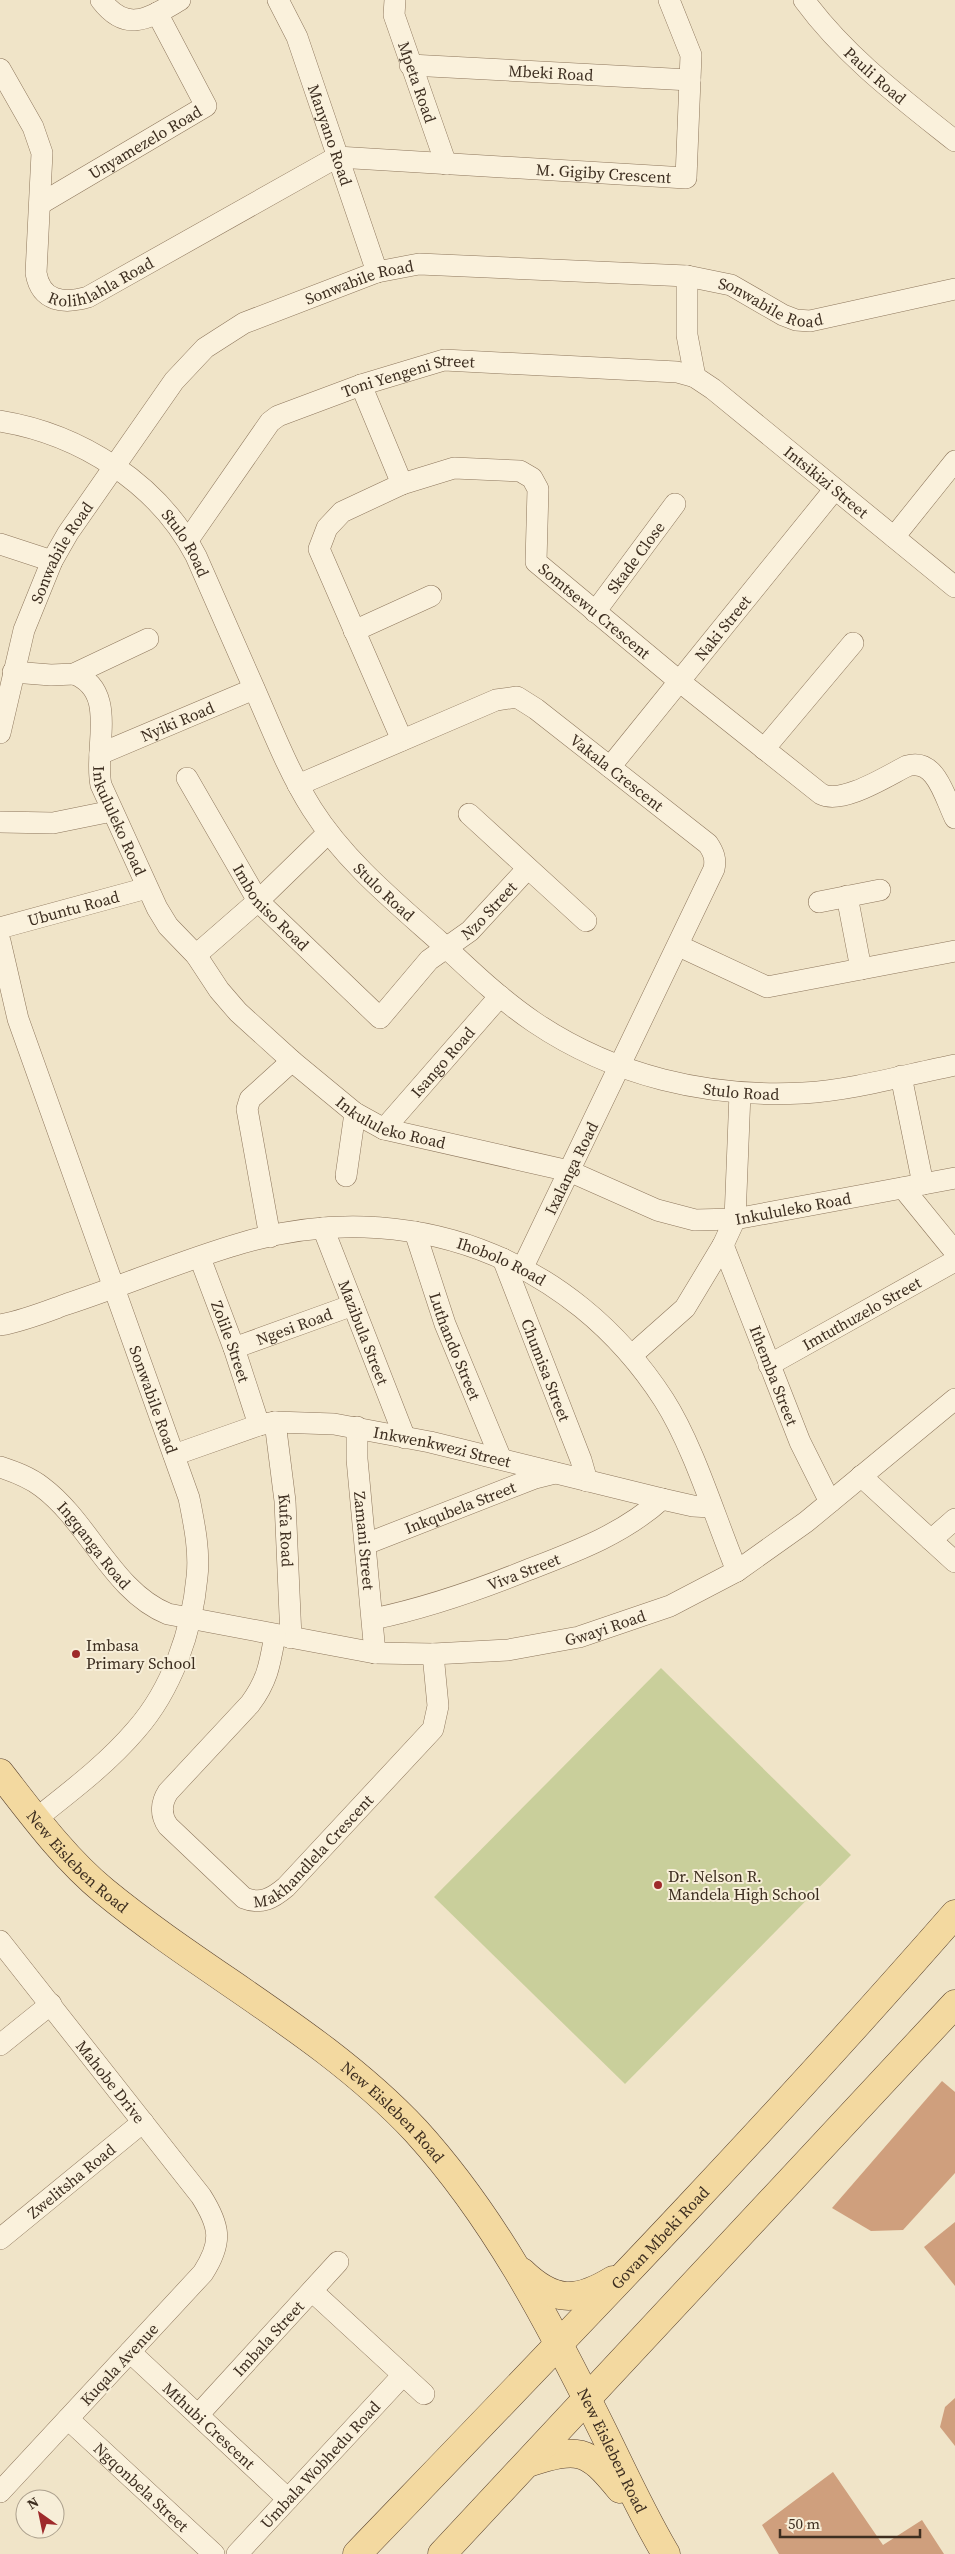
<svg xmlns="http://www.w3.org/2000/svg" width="955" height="2554" viewBox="0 0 955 2554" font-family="'Source Serif 4',serif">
  <rect width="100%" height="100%" fill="#f0e4c8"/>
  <path fill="#c9cf9b" d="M661,1668L851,1855L625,2084L434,1897Z"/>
  <g fill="#cf9f7d">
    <path d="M942,2081L955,2092V2173L903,2230L871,2231L832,2208Z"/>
    <path d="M955,2222V2286L924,2247Z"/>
    <path d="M955,2398V2446L940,2427L945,2407Z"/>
    <path d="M833,2472L883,2545L922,2520L944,2554H779L762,2525Z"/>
  </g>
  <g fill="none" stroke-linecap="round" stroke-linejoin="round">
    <defs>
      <g id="minor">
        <path d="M101,0C127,34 149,18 180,0"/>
        <path id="s1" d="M278,0L297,37L377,272"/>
        <path id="s2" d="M395,0L394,15L446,164"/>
        <path id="s3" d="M804,0C845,56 901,98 955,141"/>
        <path id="s4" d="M410,65L690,80"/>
        <path id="s5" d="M0,69L33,127L42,153L36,273C41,302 64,304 88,297L337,157L686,178L691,55L669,0"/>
        <path id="s6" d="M40,204L206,106L157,13"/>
        <path d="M687,276V335L695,377"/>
        <path d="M361,385L402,484"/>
        <path id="s7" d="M0,421C80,434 158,483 196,556C215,600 235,644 254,688C272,729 288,771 312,809C345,861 394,901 440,942C470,970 500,999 534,1022C614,1076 708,1098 803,1093C854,1090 905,1075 955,1065"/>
        <path d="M894,537L955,461"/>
        <path id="s8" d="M188,540L270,422L278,416L361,385L444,360L677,372L695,377L713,389L955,587"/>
        <path d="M0,544L52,561"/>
        <path id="s9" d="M595,612L675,504"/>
        <path d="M354,631L431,596"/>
        <path d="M13,672L51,675L74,674L148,639"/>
        <path id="s10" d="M74,674C119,691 93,749 101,785L157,908L168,926L196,955L219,990L238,1012L292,1061L355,1113L384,1129L569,1171L657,1210L695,1220L735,1219L955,1178"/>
        <path id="s11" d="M0,733L24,630L52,561L68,533L174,381L205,348L244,323L377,272L419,264L687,276L731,285L783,315L796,320L810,321L955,289"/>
        <path id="s12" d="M402,740L319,549L327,528L342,512L402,484L454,468L520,471L532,478L538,489L536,562L679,681L821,794C842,805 887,776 907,766C936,757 945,798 955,818"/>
        <path d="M764,749L853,643"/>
        <path id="s13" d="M100,754L254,689"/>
        <path id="s14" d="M610,767L834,490"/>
        <path id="s15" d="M187,778L258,901L380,1018L429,960L470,931L527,869"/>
        <path id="s16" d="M298,785L496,700L517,697L536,709L708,844C714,853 716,859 714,869L522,1269"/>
        <path d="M469,814L586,921"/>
        <path d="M0,822L53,823L112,811"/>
        <path d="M847,896L861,969"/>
        <path d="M819,902L880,890"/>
        <path id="s17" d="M0,928L147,888"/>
        <path id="s18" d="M0,941L18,1019L189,1498C194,1523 200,1551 197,1577C192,1631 172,1689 136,1730C107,1764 71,1791 37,1818"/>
        <path d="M679,946L767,987L955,951"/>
        <path d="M196,955L258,901L328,833"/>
        <path d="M901,1076L923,1184"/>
        <path id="s19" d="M384,1129L500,996"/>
        <path d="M346,1176L355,1113"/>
        <path d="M903,1188L955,1252"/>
        <path id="s20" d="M323,1228L405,1438"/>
        <path id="s21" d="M415,1232L445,1324L501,1459"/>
        <path d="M270,1237L247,1109L250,1099L292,1061"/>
        <path id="s22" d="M723,1245L800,1442L830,1502"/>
        <path id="s23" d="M200,1258L234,1348L259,1425"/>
        <path id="s24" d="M503,1259L581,1460L587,1481"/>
        <path id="s25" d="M0,1325C23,1321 45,1312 67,1304C125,1285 183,1260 242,1243C407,1195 571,1256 664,1400C694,1447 715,1518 737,1571"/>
        <path id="s26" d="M234,1348L353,1305"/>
        <path d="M632,1355L685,1308L723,1245L735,1219L740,1093"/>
        <path id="s27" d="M769,1365L955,1261"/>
        <path id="s28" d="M275,1422L285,1501L291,1638"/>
        <path id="s29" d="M357,1427V1459L375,1653"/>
        <path id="s30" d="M174,1455L259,1425L275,1422L334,1424L430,1442L662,1499L693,1506L711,1507"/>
        <path id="s31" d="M0,1467C15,1472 29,1477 42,1487C89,1522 113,1592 168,1614L375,1653L433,1654L508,1650L579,1637L670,1606L737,1571L806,1522L955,1399"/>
        <path d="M861,1476L955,1562"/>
        <path d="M931,1540L955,1519"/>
        <path id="s32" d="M366,1544L535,1478L555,1473"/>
        <path id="s33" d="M373,1619C426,1608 475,1591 525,1571C574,1552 622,1535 662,1499"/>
        <path id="s34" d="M275,1635C270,1663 268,1680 250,1704L168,1792C161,1803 160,1815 168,1826L244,1898C261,1905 273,1898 286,1887L433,1729L438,1706L433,1654"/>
        <path id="s35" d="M0,1941L201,2196C220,2226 223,2242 203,2273L0,2492"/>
        <path d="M0,2045L51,2004"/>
        <path id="s36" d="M0,2239L143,2122"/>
        <path d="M312,2291L424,2394"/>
        <path id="s37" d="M130,2352L288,2499"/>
        <path id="s38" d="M198,2415L338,2262"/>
        <path id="s39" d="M68,2419L214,2554"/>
        <path id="s40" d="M237,2554L403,2375"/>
      </g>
      <g id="major">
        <path id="s41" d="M0,1773C32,1814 64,1858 104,1891C205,1974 326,2035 416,2131C494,2217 548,2320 599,2423C621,2467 641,2512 666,2554"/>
        <path d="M522,2272C554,2303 577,2302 613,2280"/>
        <path d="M528,2463C578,2447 587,2448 620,2489"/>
        <path id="s42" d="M357,2554C559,2344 763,2134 955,1914"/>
        <path d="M442,2554L955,2004"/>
      </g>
    </defs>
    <use href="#minor" stroke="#8d765c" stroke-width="22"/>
    <use href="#major" stroke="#5b4430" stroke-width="29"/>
    <use href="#minor" stroke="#faf1dc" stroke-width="21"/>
    <use href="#major" stroke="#f3d9a0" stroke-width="28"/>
  </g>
  <g fill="#9e2a2b" stroke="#f7eed8" stroke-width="2">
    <circle cx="76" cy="1654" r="5"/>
    <circle cx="658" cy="1885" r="5"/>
  </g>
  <g text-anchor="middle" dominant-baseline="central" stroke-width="4" stroke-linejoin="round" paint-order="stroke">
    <g font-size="16" fill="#3d2e20" stroke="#f7eed8">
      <text stroke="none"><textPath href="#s4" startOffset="141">Mbeki Road</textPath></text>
      <text stroke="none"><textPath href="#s3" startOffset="104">Pauli Road</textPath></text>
      <text stroke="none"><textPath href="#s2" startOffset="86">Mpeta Road</textPath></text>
      <text stroke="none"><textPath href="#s1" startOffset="145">Manyano Road</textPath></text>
      <text stroke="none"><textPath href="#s6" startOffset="122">Unyamezelo Road</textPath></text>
      <text stroke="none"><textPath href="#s5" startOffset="834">M. Gigiby Crescent</textPath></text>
      <text stroke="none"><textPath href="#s5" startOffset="298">Rolihlahla Road</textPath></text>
      <text stroke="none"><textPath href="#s11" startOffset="612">Sonwabile Road</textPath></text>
      <text stroke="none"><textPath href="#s11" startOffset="1032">Sonwabile Road</textPath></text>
      <text stroke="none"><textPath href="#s8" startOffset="291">Toni Yengeni Street</textPath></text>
      <text stroke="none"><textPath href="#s8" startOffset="749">Intsikizi Street</textPath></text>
      <text stroke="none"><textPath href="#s7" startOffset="230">Stulo Road</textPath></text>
      <text stroke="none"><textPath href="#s11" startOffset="192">Sonwabile Road</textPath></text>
      <text stroke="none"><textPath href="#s9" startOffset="68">Skade Close</textPath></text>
      <text stroke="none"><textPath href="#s12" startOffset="615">Somtsewu Crescent</textPath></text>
      <text stroke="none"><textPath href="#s14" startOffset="179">Naki Street</textPath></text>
      <text stroke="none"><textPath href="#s13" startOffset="84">Nyiki Road</textPath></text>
      <text stroke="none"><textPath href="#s16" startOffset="362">Vakala Crescent</textPath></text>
      <text stroke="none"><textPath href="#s10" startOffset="162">Inkululeko Road</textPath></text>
      <text stroke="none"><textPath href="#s7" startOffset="635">Stulo Road</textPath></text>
      <text stroke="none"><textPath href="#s15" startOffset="155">Imboniso Road</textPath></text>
      <text stroke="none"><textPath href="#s17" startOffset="76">Ubuntu Road</textPath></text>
      <text stroke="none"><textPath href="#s15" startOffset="465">Nzo Street</textPath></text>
      <text stroke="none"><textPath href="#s19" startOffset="89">Isango Road</textPath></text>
      <text stroke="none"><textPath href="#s7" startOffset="1055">Stulo Road</textPath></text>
      <text stroke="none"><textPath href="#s10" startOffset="582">Inkululeko Road</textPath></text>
      <text transform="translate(571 1168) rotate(-64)">Ixalanga Road</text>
      <text stroke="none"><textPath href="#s10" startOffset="1002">Inkululeko Road</textPath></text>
      <text stroke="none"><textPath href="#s25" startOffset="522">Ihobolo Road</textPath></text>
      <text stroke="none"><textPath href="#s27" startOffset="106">Imtuthuzelo Street</textPath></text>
      <text stroke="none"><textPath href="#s26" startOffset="64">Ngesi Road</textPath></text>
      <text stroke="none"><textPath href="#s20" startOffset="112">Mazibula Street</textPath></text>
      <text stroke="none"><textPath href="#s23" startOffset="89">Zolile Street</textPath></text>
      <text stroke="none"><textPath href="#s21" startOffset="121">Luthando Street</textPath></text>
      <text stroke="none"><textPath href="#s24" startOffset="119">Chumisa Street</textPath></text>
      <text stroke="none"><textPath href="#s22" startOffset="140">Ithemba Street</textPath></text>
      <text stroke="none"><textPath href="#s18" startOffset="484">Sonwabile Road</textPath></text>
      <text stroke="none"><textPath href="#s30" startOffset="276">Inkwenkwezi Street</textPath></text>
      <text stroke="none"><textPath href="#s32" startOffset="101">Inkqubela Street</textPath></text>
      <text stroke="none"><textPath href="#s28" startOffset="109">Kufa Road</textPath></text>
      <text stroke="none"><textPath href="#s29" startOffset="114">Zamani Street</textPath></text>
      <text stroke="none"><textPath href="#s31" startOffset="125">Ingqanga Road</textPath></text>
      <text stroke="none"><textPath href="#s33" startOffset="158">Viva Street</textPath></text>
      <text stroke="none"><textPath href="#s31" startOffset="671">Gwayi Road</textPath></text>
      <text stroke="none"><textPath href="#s34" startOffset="425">Makhandlela Crescent</textPath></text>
      <text stroke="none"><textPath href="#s41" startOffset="118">New Eisleben Road</textPath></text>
      <text stroke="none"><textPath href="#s35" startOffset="179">Mahobe Drive</textPath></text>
      <text stroke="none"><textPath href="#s41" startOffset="522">New Eisleben Road</textPath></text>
      <text stroke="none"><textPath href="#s36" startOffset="92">Zwelitsha Road</textPath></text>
      <text stroke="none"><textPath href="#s42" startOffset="438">Govan Mbeki Road</textPath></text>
      <text stroke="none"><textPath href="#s38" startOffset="104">Imbala Street</textPath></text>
      <text transform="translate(119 2364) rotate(-47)">Kuqala Avenue</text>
      <text stroke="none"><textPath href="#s37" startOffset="108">Mthubi Crescent</textPath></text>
      <text stroke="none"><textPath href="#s41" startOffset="928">New Eisleben Road</textPath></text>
      <text stroke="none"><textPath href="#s40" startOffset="122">Umbala Wobhedu Road</textPath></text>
      <text stroke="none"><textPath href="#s39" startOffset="100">Ngqonbela Street</textPath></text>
    </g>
    <g font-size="16" fill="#3d2e20" stroke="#f7eed8" text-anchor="start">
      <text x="86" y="1645">Imbasa<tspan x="86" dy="18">Primary School</tspan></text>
      <text x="668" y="1876">Dr. Nelson R.<tspan x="668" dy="18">Mandela High School</tspan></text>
    </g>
  </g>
  <g transform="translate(40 2514) rotate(327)"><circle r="24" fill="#f7eed8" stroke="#ada18e"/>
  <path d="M0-4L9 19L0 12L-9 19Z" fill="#9e2a2b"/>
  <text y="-8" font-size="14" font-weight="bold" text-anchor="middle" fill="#3d2e20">N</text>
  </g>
  <path d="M780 2529v8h140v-8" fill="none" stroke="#3d2e20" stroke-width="2.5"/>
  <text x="788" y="2529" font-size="15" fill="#3d2e20" stroke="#f7eed8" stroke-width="4" paint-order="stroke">50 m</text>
</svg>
